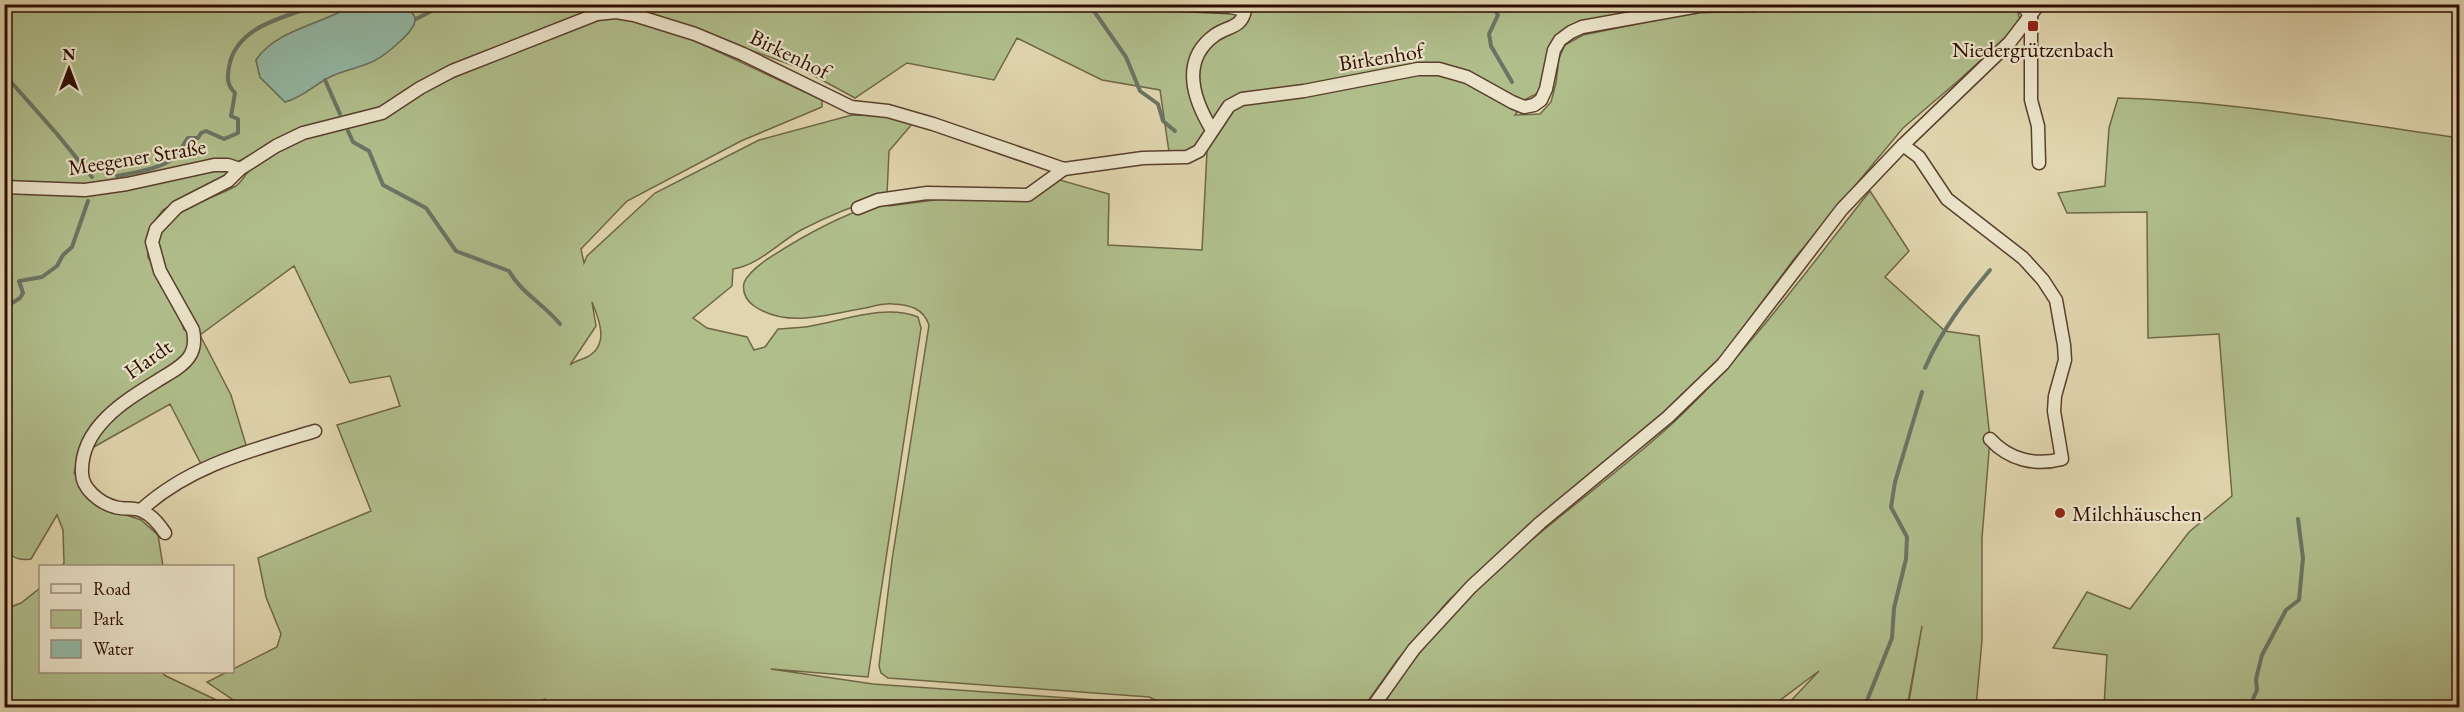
<svg xmlns="http://www.w3.org/2000/svg" width="2464" height="712" viewBox="0 0 2464 712" font-family="'EB Garamond',serif">
  <rect width="100%" height="100%" fill="#e0d5ae"/>
  <filter id="stains"><feTurbulence type="fractalNoise" baseFrequency=".00333" numOctaves="4"/><feColorMatrix values="0 0 0 0 .2 0 0 0 0 .09 0 0 0 0 .02 0 0 0 .5 -.17"/></filter>
  <radialGradient id="worn" r=".72"><stop offset=".6" stop-color="#630" stop-opacity="0"/><stop offset="1" stop-color="#630" stop-opacity=".3"/></radialGradient>
  <g fill="#b0be8c" stroke="#6f6646" stroke-width="1.5" fill-rule="evenodd">
    <path d="M407,4H1136L1140,10L1145,4H2013L2017,9L2020,20L2005,38L1958,81L1903,128L1794,259L1715,365L1645,431L1535,520L1449,600L1398,659L1363,708L1171,707L1149,697L888,678L881,673L879,666L892,560L929,325C923,308 910,305 893,304C884,303 874,306 865,308C829,314 788,329 754,306C746,300 742,293 744,283C747,275 759,265 766,260C801,237 836,217 877,204L888,202L889,206L958,197L1030,201L1060,180L1109,194L1108,245L1202,250L1207,151L1169,152L1160,90L1102,80L1017,38L994,80L907,63L855,98L800,68L700,32L693,40L822,100V107L741,141L627,201L581,249L584,263L587,256L655,193L759,140L852,115L884,116L913,123L889,151L887,195C858,204 828,216 801,230C778,243 759,265 733,269L732,286L693,318L707,328L747,337L754,350L765,347L778,329C789,328 800,328 811,326C846,320 885,304 918,317L921,328L868,677L771,669L873,684L1153,704L1158,707L545,708V699L520,708H245L207,682L277,647L281,634L266,597L258,558L371,511L337,425L400,406L390,376L350,383L294,266L200,335L231,395L246,445L201,464L170,404L92,448L83,442L74,473L94,504L141,520L158,535L163,566H62L64,563L63,530L57,515L31,559C20,561 14,558 5,551L4,5H346L340,12C312,26 274,33 256,60L260,77L285,102C306,96 315,83 334,75C363,64 372,67 397,44C406,36 412,31 416,19ZM1750,5L1755,12H1696L1583,35L1565,45L1559,58L1556,83L1551,102L1540,114L1515,115L1526,99L1546,89C1550,59 1551,39 1582,27L1699,6ZM299,130L307,138C288,146 266,154 251,169C245,174 242,182 236,186C216,197 192,203 173,215C134,239 185,307 199,334L184,330L178,313L148,257L147,239L152,224L163,210L180,199L226,176L239,161ZM592,302C599,319 610,345 587,357C581,360 575,361 570,365L596,326Z"/>
    <path d="M2118,98C2232,101 2346,122 2459,138V707H2104L2107,655L2053,648L2087,592L2130,609L2189,532L2232,496L2219,334L2148,338L2147,212L2067,213L2058,193L2105,186L2109,128Z"/>
    <path d="M1870,191L1909,251L1885,277L1945,331L1979,336L1990,439L1982,538V640L1976,707H1908L1922,626L1907,707H1785L1819,671L1771,707L1381,708C1411,661 1447,615 1488,578C1547,523 1614,477 1673,423C1747,354 1807,270 1870,191Z"/>
    <path d="M40,588V672H161L166,676L231,707H5V609L21,603Z"/>
  </g>
  <path fill="#94b9a6" stroke="#6b7464" stroke-width="1.5" d="M346,4L407,5L416,19C412,31 406,36 397,44C372,67 363,64 334,75C315,83 306,96 285,102L260,77L256,60C274,33 312,26 340,12Z"/>
  <g fill="none" stroke-linecap="round" stroke-linejoin="round">
    <g stroke="#6b7464" stroke-width="4">
      <path d="M1089,4L1126,57L1140,91L1158,104L1163,121L1175,131"/>
      <path d="M1491,4L1498,15L1489,34L1491,46L1512,82"/>
      <path d="M416,19L445,4"/>
      <path d="M4,74L57,134L92,177"/>
      <path d="M325,80L340,114"/>
      <path d="M348,131L353,142L369,151L383,185L426,208L456,251L509,271C521,293 544,304 560,324"/>
      <path d="M117,176C133,173 166,168 177,155C181,150 184,143 188,138H198L201,133L206,131L224,139L238,133V119L231,116L235,93C227,85 227,78 229,67C236,25 288,16 322,4"/>
      <path d="M4,308L20,298L23,293L19,281L42,277L57,266L63,255L72,247L88,201"/>
      <path d="M1925,368C1941,331 1964,301 1990,270"/>
      <path d="M1864,708L1892,638L1894,608L1906,559L1907,537L1891,507L1895,482L1922,392"/>
      <path d="M2249,708L2257,690L2256,679L2262,655L2286,610L2299,600L2303,558L2298,519"/>
    </g>
    <defs>
      <g id="minor">
        <path d="M1162,4L1230,7L1245,10C1242,28 1228,26 1215,35C1180,60 1193,99 1212,130"/>
        <path d="M2022,4L2031,17"/>
        <path d="M2031,17V100L2038,126L2039,163"/>
        <path d="M1903,145L1919,157L1947,199L2023,258L2043,280L2056,300L2064,345L2065,360L2055,396L2054,411L2062,459C2035,466 2009,460 1990,439"/>
        <path d="M4,187L85,190L127,184L214,165H228L240,169"/>
        <path d="M858,208L878,200L927,193L1028,195L1064,169"/>
        <path d="M141,510C190,465 253,450 315,431"/>
        <path d="M165,533C159,524 152,515 142,511C134,507 124,510 115,507C100,503 82,489 82,473C80,427 126,400 160,379C170,373 183,366 189,357C195,349 195,340 193,330L160,271L152,242L156,229L177,207L228,181L240,169L276,146L303,133L382,113L420,88L452,71L597,14L616,12L634,15L695,34L743,54L851,107L888,111L933,124L1064,169L1143,158L1187,157L1199,151L1229,106L1242,99L1304,91L1418,69H1439L1467,77L1512,102L1524,107L1534,105L1541,100L1546,89L1554,50L1560,40L1571,32L1582,27L1699,6L1762,4"/>
        <path d="M1372,708L1414,649L1471,587L1540,523L1668,417L1723,364L1842,209L1903,145L2010,42L2039,4"/>
      </g>
    </defs>
    <use href="#minor" stroke="#5a3f2c" stroke-width="15"/>
    <use href="#minor" stroke="#ebe4ca" stroke-width="12"/>
  </g>
  <g fill="#8f2418" stroke="#ebe4ca" stroke-width="2">
    <rect x="2027" y="20" width="12" height="12" rx="3"/>
    <circle cx="2060" cy="513" r="6"/>
  </g>
  <g text-anchor="middle" dominant-baseline="central" stroke-width="4.5" stroke-linejoin="round" paint-order="stroke">
    <g font-size="22" fill="#2e0d00" stroke="#ebe4ca">
      <text x="2033" y="49">Niedergrützenbach</text>
      <text x="2072" y="513" text-anchor="start">Milchhäuschen</text>
    </g>
    <g font-size="22" fill="#2e0d00" stroke="#ebe4ca">
      <text transform="translate(790 54) rotate(26)">Birkenhof</text>
      <text transform="translate(1381 57) rotate(-9)">Birkenhof</text>
      <text transform="translate(137 157) rotate(-9)">Meegener Straße</text>
      <text transform="translate(148 359) rotate(-35)">Hardt</text>
    </g>
  </g>
  <rect width="2464" height="712" fill="none" stroke="#e0d5ae" stroke-width="24"/>
  <rect x="6" y="6" width="2452" height="700" fill="none" stroke="#2e0d00" stroke-width="3"/>
  <rect x="12" y="12" width="2440" height="688" fill="none" stroke="#2e0d00" stroke-width="1.5"/>
  <rect x="39" y="565" width="195" height="108" fill="#ebe4ca" stroke="#9f8e79" stroke-width="1.5"/>
  <rect x="51" y="584" width="30" height="9" fill="#ebe4ca" stroke="#9f8e79" stroke-width="1.5"/>
  <text x="93" y="595" font-size="18" fill="#2e0d00">Road</text>
  <rect x="51" y="610" width="30" height="18" fill="#b0be8c" stroke="#9f8e79" stroke-width="1.5"/>
  <text x="93" y="625" font-size="18" fill="#2e0d00">Park</text>
  <rect x="51" y="640" width="30" height="18" fill="#94b9a6" stroke="#9f8e79" stroke-width="1.5"/>
  <text x="93" y="655" font-size="18" fill="#2e0d00">Water</text>
  <g transform="translate(69 69)" stroke="#ebe4ca" stroke-width="4.5" paint-order="stroke">
  <path d="M0-4.5L10 22L0 15L-10 22Z" fill="#2e0d00"/>
  <text y="-9" font-size="16" font-weight="bold" text-anchor="middle" fill="#2e0d00">N</text>
  </g>
  <rect width="100%" height="100%" filter="url(#stains)"/>
  <rect width="100%" height="100%" fill="url(#worn)"/>
</svg>
